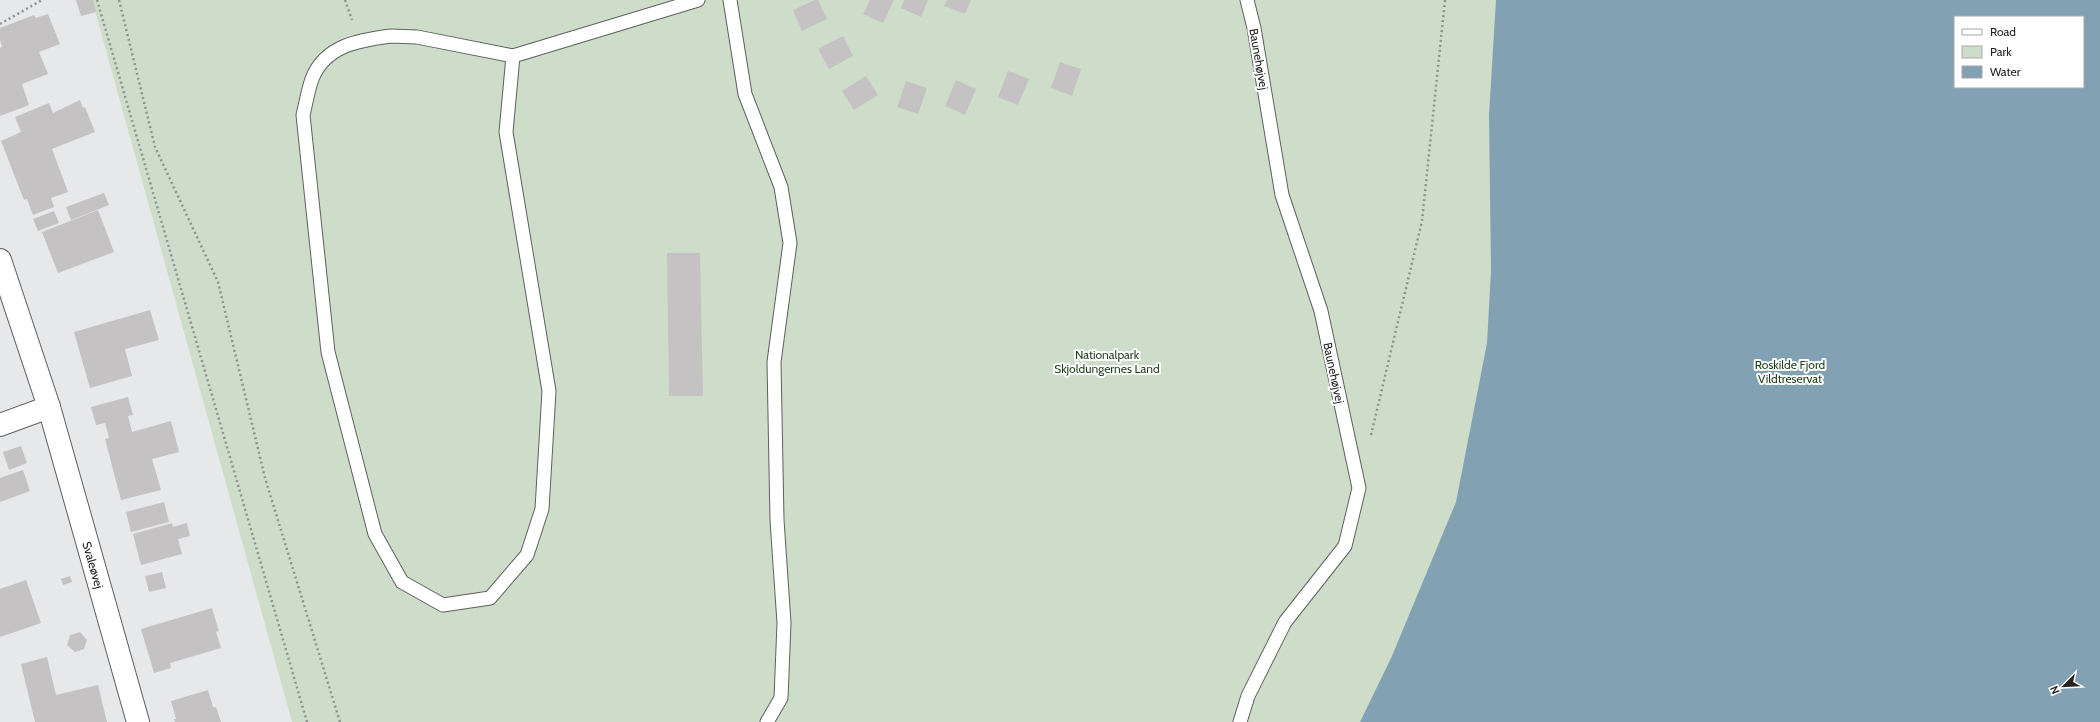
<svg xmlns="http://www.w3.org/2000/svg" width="2100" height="722" viewBox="0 0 2100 722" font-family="Cabin,sans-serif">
  <rect width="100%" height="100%" fill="#e7e8e9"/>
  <path fill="#ceddca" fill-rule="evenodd" d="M92,0H2100V722H292ZM1955,17H2083V87H1955Z"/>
  <path fill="#82a2b3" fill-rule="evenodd" d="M1496,0H2100V722H1360L1392,656L1456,502L1487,343L1491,271L1489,115ZM1955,17H2083V87H1955Z"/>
  <g fill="#c4c2c2">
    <path d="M76,0H93L96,12L81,16Z"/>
    <path d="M815,0H818L827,19L802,31L793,10Z"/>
    <path d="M870,0H894L883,23L863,14Z"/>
    <path d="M904,0H928L921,17L901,8Z"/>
    <path d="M947,0H971L965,14L944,6Z"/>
    <path d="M48,14L60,44L39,52L48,74L22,84L29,105L0,116V48L2,47L0,40V28L34,15L36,18Z"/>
    <path d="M843,36L853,56L829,69L818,49Z"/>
    <path d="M1060,62L1081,69L1072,96L1051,88Z"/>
    <path d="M1008,71L1029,79L1018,105L998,97Z"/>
    <path d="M866,76L878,95L854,110L842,91Z"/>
    <path d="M956,80L976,89L965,115L945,106Z"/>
    <path d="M906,81L927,88L918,114L897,107Z"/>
    <path d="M80,100L83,108L85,107L95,132L52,149L68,192L51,198L54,207L33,215L27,199L24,200L1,141L21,132L15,117L49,103L53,113Z"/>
    <path d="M104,193L109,205L71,220L66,207Z"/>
    <path d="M98,210L114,252L58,273L42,232Z"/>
    <path d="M54,211L59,223L38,231L33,219Z"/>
    <path d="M667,253H700L703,396H669Z"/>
    <path d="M150,310L159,340L125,349L132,376L90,388L74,332Z"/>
    <path d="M128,397L133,415L128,416L132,432L171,421L179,452L152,459L161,490L121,500L105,439L109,438L105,423L96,425L91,407Z"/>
    <path d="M21,446L27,463L9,470L3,452Z"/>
    <path d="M23,470L30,491L0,502V478Z"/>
    <path d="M164,502L169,522L131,532L126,512Z"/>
    <path d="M172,523L173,527L187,523L190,536L178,539L182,554L141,565L133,534Z"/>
    <path d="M162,572L166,588L149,592L145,576Z"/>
    <path d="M70,576L72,582L63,585L61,579Z"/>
    <path d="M26,580L41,623L0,637V589Z"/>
    <path d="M212,608L219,631L216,632L221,648L170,663L171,668L154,673L141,629Z"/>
    <path d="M80,632L87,640L84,649L75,652L67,645L70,635Z"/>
    <path d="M47,657L56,695L98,685L107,722H35L21,664Z"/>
    <path d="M208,690L213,707H216L221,722H175L174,719H176L171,701Z"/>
  </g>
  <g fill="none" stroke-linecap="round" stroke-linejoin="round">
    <defs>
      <g id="service">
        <path d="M730,0L745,94L781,187L790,243L774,362L777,520L784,623L781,698L767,722"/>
        <path d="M391,36L417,37L513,56L506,132L549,391L542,509L527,555L490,598L443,605L402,582L375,534L328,352L303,115C306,103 308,90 312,79C325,45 360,40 391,36Z"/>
        <path d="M513,56L698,0"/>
        <path d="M1240,722L1248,696L1285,622L1345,546L1359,488L1321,311L1282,195L1254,28L1247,0"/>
      </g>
      <g id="minor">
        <path id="s1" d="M0,260L49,407L138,722"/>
        <path d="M0,425L49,407"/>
      </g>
    </defs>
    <use href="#service" stroke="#5f5f61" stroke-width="15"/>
    <use href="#minor" stroke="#5f5f61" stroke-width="24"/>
    <g stroke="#909192" stroke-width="2.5" stroke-dasharray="2 3" stroke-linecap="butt">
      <path d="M97,0L307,722"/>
      <path d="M119,0L155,147L218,282L265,478L340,722"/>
      <path d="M345,0L352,20"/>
      <path d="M0,24L42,0"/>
      <path d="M1371,435L1422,221L1445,0"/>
    </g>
    <use href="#service" stroke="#fff" stroke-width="13"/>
    <use href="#minor" stroke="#fff" stroke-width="22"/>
  </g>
  <g text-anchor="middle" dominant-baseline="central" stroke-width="4" stroke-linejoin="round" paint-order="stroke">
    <g font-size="12" fill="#242425" stroke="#fff">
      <text transform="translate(1259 59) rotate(80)">Baunehøjvej</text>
      <text transform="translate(1334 373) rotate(78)">Baunehøjvej</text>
      <text stroke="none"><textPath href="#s1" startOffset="319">Svaleøvej</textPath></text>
    </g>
    <g font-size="12" fill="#1f3f19" stroke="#fff">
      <text x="1107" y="354">Nationalpark<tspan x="1107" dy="14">Skjoldungernes Land</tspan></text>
      <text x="1790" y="364">Roskilde Fjord<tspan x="1790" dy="14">Vildtreservat</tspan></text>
    </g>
  </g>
  <rect x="1954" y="16" width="130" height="72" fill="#ffffff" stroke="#a7a7a8"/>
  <rect x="1962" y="29" width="20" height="6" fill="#ffffff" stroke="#a7a7a8"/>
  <text x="1990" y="36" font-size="12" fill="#242425">Road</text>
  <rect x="1962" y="46" width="20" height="12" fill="#ceddca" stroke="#a7a7a8"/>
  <text x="1990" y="56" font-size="12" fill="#242425">Park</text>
  <rect x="1962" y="66" width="20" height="12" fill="#82a2b3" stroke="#a7a7a8"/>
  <text x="1990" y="76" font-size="12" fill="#242425">Water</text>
  <g transform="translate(2064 686) rotate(246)" stroke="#ffffff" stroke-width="3" paint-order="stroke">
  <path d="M0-3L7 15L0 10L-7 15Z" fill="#242425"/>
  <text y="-6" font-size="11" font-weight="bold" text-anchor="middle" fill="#242425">N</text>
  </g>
</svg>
